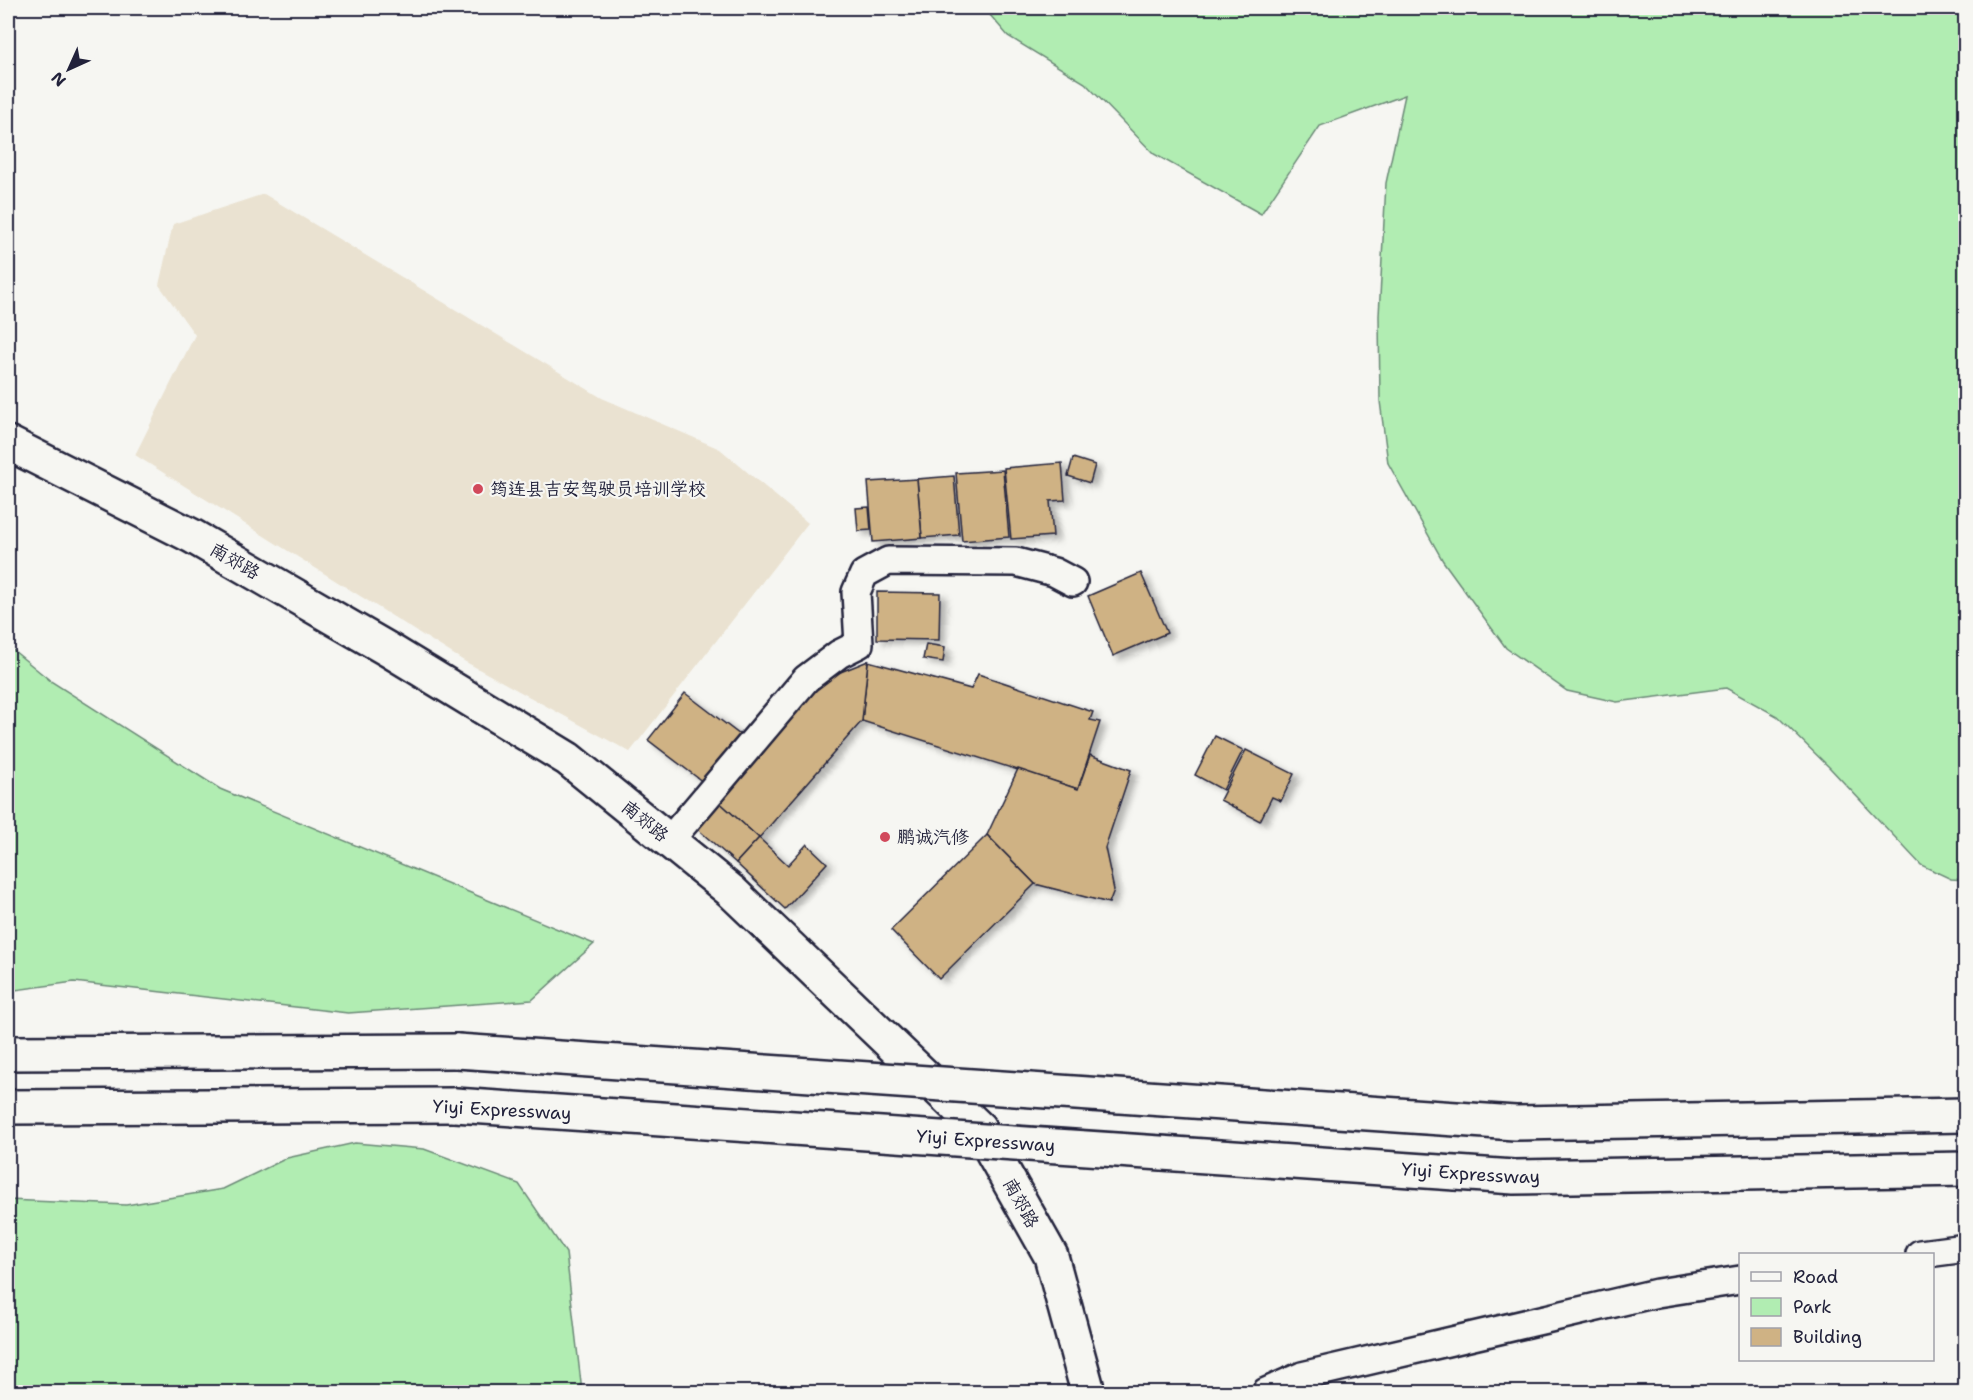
<svg xmlns="http://www.w3.org/2000/svg" width="1973" height="1400" viewBox="0 0 1973 1400" font-family="'Shantell Sans','LXGW WenKai TC',sans-serif">
  <defs>
    <filter id="shadow"><feDropShadow dx="6" dy="4" stdDeviation="3" flood-color="#0004"/></filter>
  </defs>
  <rect width="100%" height="100%" fill="#f6f6f2"/>
  <filter id="ink" filterUnits="userSpaceOnUse"><feTurbulence type="fractalNoise" baseFrequency=".0167" numOctaves="2"/><feDisplacementMap in="SourceGraphic" scale="12" xChannelSelector="R" yChannelSelector="G"/><feConvolveMatrix kernelMatrix="1 2 1 2 8 2 1 2 1" color-interpolation-filters="sRGB"/></filter>
  <g filter="url(#ink)">
    <path fill="#eae2d1" d="M264,194L602,398L720,449L808,523L630,752L464,661L135,455L195,335L159,285L173,224Z"/>
    <g fill="#b1edb2" stroke="#6a8876" stroke-width="1.5">
      <path d="M984,8H1965V880L1951,879L1921,865L1830,768L1777,716L1726,688L1617,702L1567,691L1506,648L1443,561L1388,463L1380,401L1379,316L1386,183L1405,95L1320,126L1261,214L1154,154L1085,83L1008,36Z"/>
      <path d="M8,646L52,682L220,789L594,944L532,1000L348,1013L74,982L8,991Z"/>
      <path d="M355,1143L424,1149L519,1184L566,1253L582,1392H8V1200L126,1205L223,1189L287,1158Z"/>
    </g>
    <g fill="#cfb284" stroke="#22223b" stroke-width="1.5" filter="url(#shadow)">
      <path d="M1073,458L1095,465L1090,483L1068,476Z"/>
      <path d="M1062,463L1065,500L1050,501L1053,536L1011,539L1004,468Z"/>
      <path d="M1003,470L1009,537L962,541L956,473Z"/>
      <path d="M954,476L959,535L922,538L917,479Z"/>
      <path d="M917,479L922,538L873,542L868,482Z"/>
      <path d="M869,507L871,530L858,531L856,508Z"/>
      <path d="M1141,573L1167,633L1113,656L1088,596Z"/>
      <path d="M877,592L940,593L939,640L877,639Z"/>
      <path d="M926,644L945,647L943,662L923,659Z"/>
      <path d="M868,661L971,689L978,674L1093,712L1090,720L1100,722L1078,789L862,721Z"/>
      <path d="M868,661L862,721L759,838L717,800L818,681Z"/>
      <path d="M685,693L740,735L703,782L648,740Z"/>
      <path d="M1215,736L1243,750L1223,790L1195,775Z"/>
      <path d="M1246,750L1294,774L1281,801L1272,797L1260,821L1220,800Z"/>
      <path d="M1090,755L1131,770L1105,848L1114,890L1109,903L1035,884L987,835L1018,769L1078,789Z"/>
      <path d="M717,800L759,838L736,863L694,826Z"/>
      <path d="M987,835L1035,884L939,979L891,930Z"/>
      <path d="M759,838L788,865L807,844L827,863L785,909L736,863Z"/>
    </g>
    <g fill="none" stroke-linecap="round" stroke-linejoin="round">
      <defs>
        <g id="street">
          <path d="M669,841L806,679L839,654L859,644L856,592L864,574L888,561L1016,562L1054,572L1073,582"/>
          <path d="M1920,1254L1966,1248"/>
          <path d="M1266,1392L1302,1376L1657,1293L1740,1280"/>
        </g>
        <path id="primary" d="M8,443L192,536L389,650L568,759L731,891L979,1128L1051,1256L1088,1392"/>
        <g id="highway">
          <path d="M8,1053L457,1051"/>
          <path d="M8,1107L455,1105"/>
        </g>
      </defs>
      <use href="#street" stroke="#22223b" stroke-width="32"/>
      <use href="#primary" stroke="#22223b" stroke-width="38"/>
      <use href="#highway" stroke="#22223b" stroke-width="38"/>
      <use href="#street" stroke="#f6f6f2" stroke-width="27"/>
      <use href="#primary" stroke="#f6f6f2" stroke-width="33"/>
      <use href="#highway" stroke="#f6f6f2" stroke-width="33"/>
      <defs>
        <g id="highway-bridge">
          <path d="M457,1051L1515,1123L1966,1115"/>
          <path id="s1" d="M455,1105L1514,1177L1966,1169"/>
        </g>
      </defs>
      <use href="#highway-bridge" stroke="#22223b" stroke-width="38" stroke-linecap="butt"/>
      <use href="#highway-bridge" stroke="#f6f6f2" stroke-width="33"/>
    </g>
  </g>
  <g fill="#d1495b" stroke="#f6f6f2" stroke-width="2">
    <circle cx="478" cy="489" r="6"/>
    <circle cx="885" cy="837" r="6"/>
  </g>
  <g text-anchor="middle" dominant-baseline="central" stroke-width="4.5" stroke-linejoin="round" paint-order="stroke">
    <g font-size="18" fill="#22223b" stroke="#f6f6f2" text-anchor="start">
      <text x="490" y="489">筠连县吉安驾驶员培训学校</text>
      <text x="897" y="837">鹏诚汽修</text>
    </g>
    <g font-size="18" fill="#22223b" stroke="#f6f6f2">
      <text transform="translate(235 561) rotate(30)">南郊路</text>
      <text transform="translate(645 821) rotate(39)">南郊路</text>
      <text transform="translate(502 1110) rotate(3)">Yiyi Expressway</text>
      <text stroke="none"><textPath href="#s1" startOffset="532">Yiyi Expressway</textPath></text>
      <text stroke="none"><textPath href="#s1" startOffset="1018">Yiyi Expressway</textPath></text>
      <text transform="translate(1021 1203) rotate(61)">南郊路</text>
    </g>
  </g>
  <rect width="1973" height="1400" fill="none" stroke="#f6f6f2" stroke-width="30"/>
  <rect x="15" y="15" width="1943" height="1370" fill="none" stroke="#22223b" stroke-width="2" filter="url(#ink)"/>
  <rect x="1739" y="1253" width="195" height="108" fill="#f6f6f2" stroke="#a1a1a9" stroke-width="1.5"/>
  <rect x="1751" y="1272" width="30" height="9" fill="#f6f6f2" stroke="#a1a1a9" stroke-width="1.5"/>
  <text x="1793" y="1283" font-size="18" fill="#22223b">Road</text>
  <rect x="1751" y="1298" width="30" height="18" fill="#b1edb2" stroke="#a1a1a9" stroke-width="1.5"/>
  <text x="1793" y="1313" font-size="18" fill="#22223b">Park</text>
  <rect x="1751" y="1328" width="30" height="18" fill="#cfb284" stroke="#a1a1a9" stroke-width="1.5"/>
  <text x="1793" y="1343" font-size="18" fill="#22223b">Building</text>
  <g transform="translate(69 69) rotate(225)" stroke="#f6f6f2" stroke-width="4.5" paint-order="stroke">
  <path d="M0-4.5L10 22L0 15L-10 22Z" fill="#22223b"/>
  <text y="-9" font-size="16" font-weight="bold" text-anchor="middle" fill="#22223b">N</text>
  </g>
</svg>
